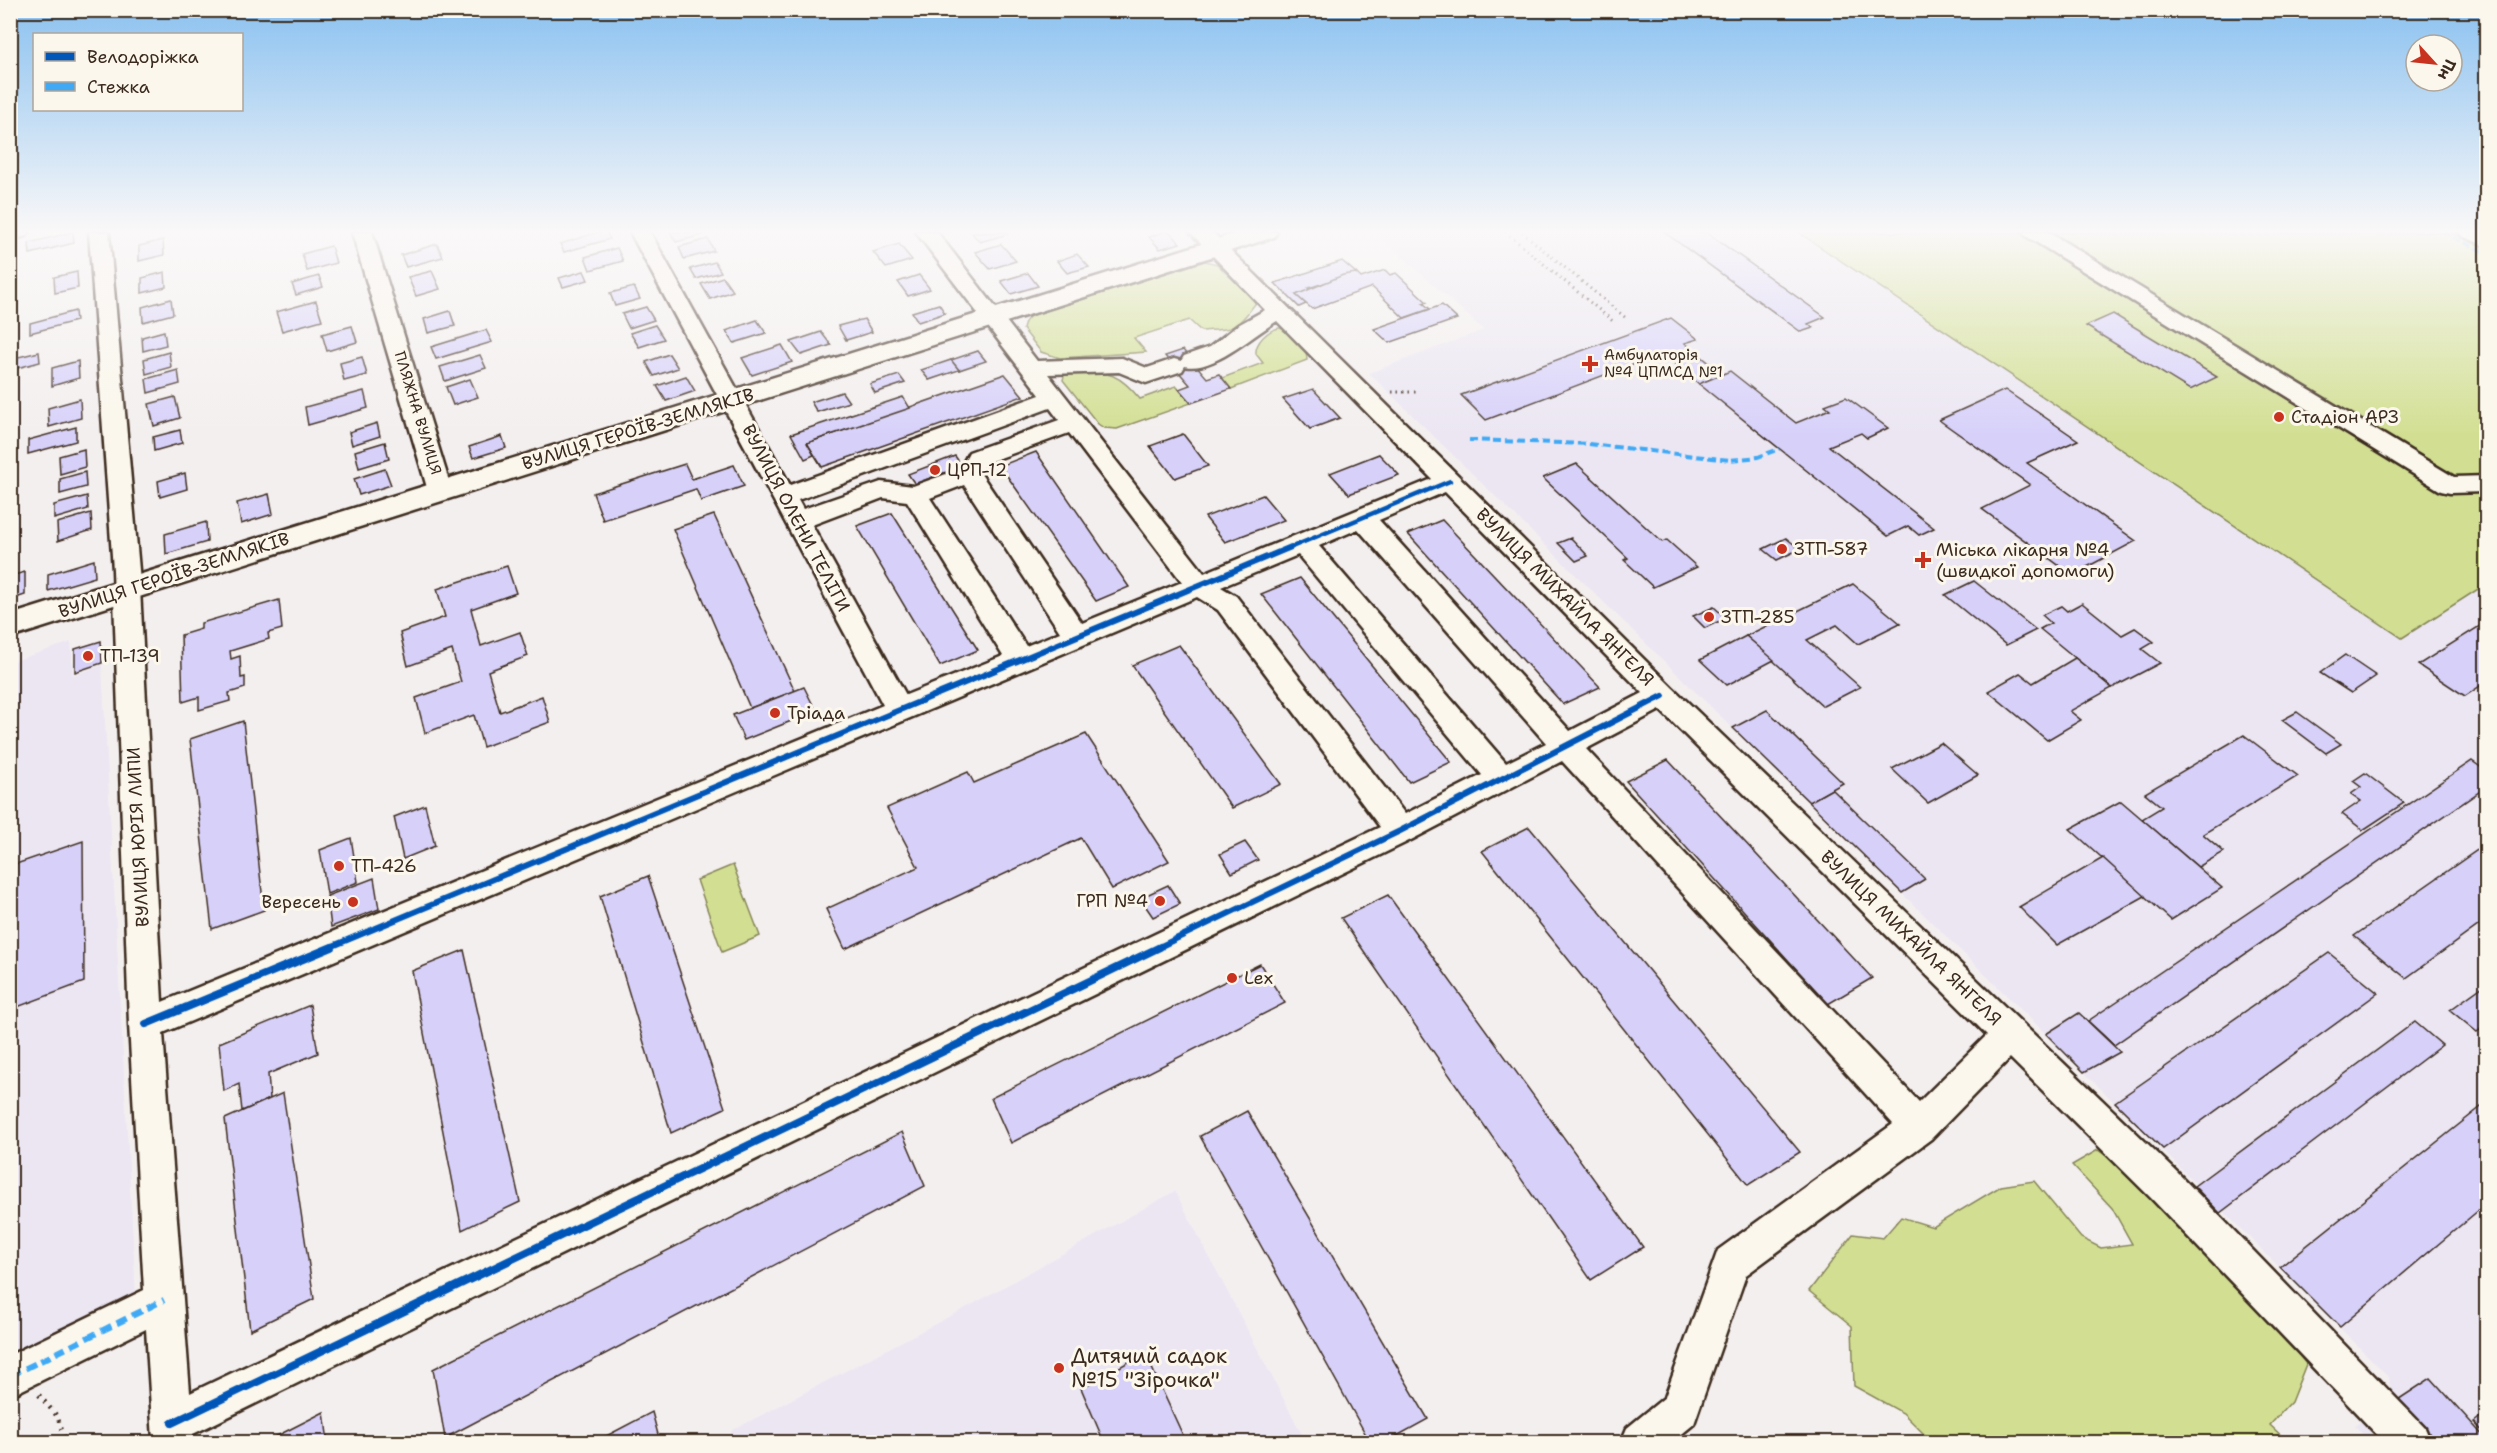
<svg xmlns="http://www.w3.org/2000/svg" width="2497" height="1453" viewBox="0 0 2497 1453" font-family="'Shantell Sans',sans-serif">
  <rect width="100%" height="100%" fill="#f4efef"/>
  <filter id="ink" filterUnits="userSpaceOnUse"><feTurbulence type="fractalNoise" baseFrequency=".0167" numOctaves="2"/><feDisplacementMap in="SourceGraphic" scale="12" xChannelSelector="R" yChannelSelector="G"/><feConvolveMatrix kernelMatrix="1 2 1 2 8 2 1 2 1" color-interpolation-filters="sRGB"/></filter>
  <g filter="url(#ink)">
    <g fill="#ebe6f2">
      <path d="M1383,232H1798L2402,638L2486,584V1442H2370L2355,1426L2392,1392L2387,1375L2046,1034L1369,373L1484,330L1377,234Z"/>
      <path d="M71,642L73,675L102,665L136,1298L11,1360V662Z"/>
      <path d="M1175,1191L1306,1442H734L731,1431L973,1304Z"/>
    </g>
    <g fill="#d2df92" stroke="#868458" stroke-width="1.5">
      <path d="M1798,232H2451L2486,249V584L2402,638Z"/>
      <path d="M1205,261L1217,264L1255,301V304C1235,330 1234,329 1201,331L1189,320L1134,338L1146,352L1060,358L1041,352L1023,329L1025,322L1030,316Z"/>
      <path d="M1279,328L1283,329L1306,352L1307,360L1231,389L1222,378L1263,363L1256,354C1255,342 1268,330 1279,328Z"/>
      <path d="M1072,371C1107,373 1116,370 1140,399L1176,386L1191,403L1117,429L1104,428L1098,424L1063,380L1065,372Z"/>
      <path d="M733,865L760,936L722,952L697,880Z"/>
      <path d="M2098,1150L2127,1171L2247,1288L2306,1364L2291,1402L2270,1425L2288,1442H1932L1903,1413L1854,1386L1852,1326L1809,1291L1853,1234L1883,1238L1901,1217L1933,1227L2001,1186L2034,1181L2081,1238L2101,1248L2132,1244L2112,1208L2072,1165Z"/>
    </g>
    <g fill="#d7d1fa" stroke="#3b2a1e" stroke-width="1.5">
      <path d="M73,232L74,243L30,254L29,243Z"/>
      <path d="M599,232H606L610,239L564,252L560,244Z"/>
      <path d="M670,232H702L703,235L676,242Z"/>
      <path d="M1007,232L1008,234L980,242L972,233Z"/>
      <path d="M1163,232H1170L1180,243L1160,249L1149,237Z"/>
      <path d="M1664,232H1706L1825,317L1808,324L1813,328L1801,332Z"/>
      <path d="M708,239L714,251L684,259L679,247Z"/>
      <path d="M163,240L164,255L139,261V246Z"/>
      <path d="M437,244L443,257L406,267L401,255Z"/>
      <path d="M899,244L912,260L886,268L873,252Z"/>
      <path d="M1001,244L1016,261L990,269L975,252Z"/>
      <path d="M331,246L336,263L307,271L302,254Z"/>
      <path d="M617,248L623,261L590,270L585,257Z"/>
      <path d="M16,252L15,274L10,275V254Z"/>
      <path d="M1077,254L1089,267L1067,273L1057,261Z"/>
      <path d="M1342,261L1356,273L1308,288L1310,290L1296,295L1306,304L1299,307L1275,283Z"/>
      <path d="M715,262L721,272L696,279L690,269Z"/>
      <path d="M1385,270L1390,275L1396,273L1427,302L1423,303L1430,309L1404,318L1372,287L1312,309L1296,295L1343,275L1356,273L1361,278Z"/>
      <path d="M432,271L440,289L416,296L408,277Z"/>
      <path d="M584,271L588,280L563,287L559,278Z"/>
      <path d="M77,272L78,288L55,293L54,277Z"/>
      <path d="M165,272L166,287L142,293V278Z"/>
      <path d="M1028,273L1038,286L1011,294L1001,281Z"/>
      <path d="M919,275L930,289L908,296L898,282Z"/>
      <path d="M319,276L323,287L296,295L292,284Z"/>
      <path d="M723,277L733,291L710,299L701,284Z"/>
      <path d="M634,287L640,299L615,306L610,293Z"/>
      <path d="M171,299L173,314L143,322L142,307Z"/>
      <path d="M316,301L322,320L282,331L276,312Z"/>
      <path d="M939,304L945,313L918,322L912,312Z"/>
      <path d="M1442,305L1457,319L1389,343L1374,329Z"/>
      <path d="M646,307L654,320L629,328L622,314Z"/>
      <path d="M75,311L76,321L30,333V323Z"/>
      <path d="M450,311L455,326L428,333L424,319Z"/>
      <path d="M2113,314L2217,377L2190,390L2086,326Z"/>
      <path d="M1671,318L1698,339L1685,343L1723,374L1699,384L1662,353L1486,420L1461,395Z"/>
      <path d="M864,319L872,332L846,340L838,326Z"/>
      <path d="M757,320L766,333L734,343L726,331Z"/>
      <path d="M655,325L664,339L639,347L630,333Z"/>
      <path d="M352,326L357,342L327,351L322,334Z"/>
      <path d="M486,330L492,342L436,359L431,347Z"/>
      <path d="M164,331L166,345L143,351L142,337Z"/>
      <path d="M821,332L831,345L801,355L791,342Z"/>
      <path d="M782,345L792,362L752,375L742,358Z"/>
      <path d="M1183,350L1207,378L1219,374L1231,389L1191,403L1179,389L1190,385L1165,356Z"/>
      <path d="M978,351L986,361L959,370L951,360Z"/>
      <path d="M39,352L40,362L10,370V359Z"/>
      <path d="M169,352L171,367L146,374L144,359Z"/>
      <path d="M669,354L678,368L654,376L646,362Z"/>
      <path d="M480,355L486,368L445,381L440,367Z"/>
      <path d="M362,357L367,375L344,381L340,363Z"/>
      <path d="M951,360L959,370L929,380L921,370Z"/>
      <path d="M78,361L79,378L52,386V368Z"/>
      <path d="M178,370L180,384L148,393L146,379Z"/>
      <path d="M1730,371L1796,423L1830,409L1825,405L1846,397L1888,428L1867,438L1861,433L1829,446L1934,528L1919,535L1908,526L1888,536L1699,384Z"/>
      <path d="M1005,374L1023,396L822,467L807,443Z"/>
      <path d="M899,375L905,383L875,393L870,384Z"/>
      <path d="M686,376L695,391L666,401L657,386Z"/>
      <path d="M470,379L478,397L453,405L446,387Z"/>
      <path d="M1313,389L1340,418L1310,429L1283,399Z"/>
      <path d="M2005,390L2078,440L2027,463L2136,541L2072,575L1982,509L2030,485L1939,420Z"/>
      <path d="M364,391L368,408L308,425L305,407Z"/>
      <path d="M842,392L849,402L817,412L811,402Z"/>
      <path d="M175,397L180,418L154,426L149,404Z"/>
      <path d="M903,397L910,408L807,443L814,455L805,459L791,434Z"/>
      <path d="M80,399L81,418L49,427L48,408Z"/>
      <path d="M377,423L380,436L352,445L349,432Z"/>
      <path d="M76,427V441L28,454V440Z"/>
      <path d="M180,430L182,443L154,451L153,437Z"/>
      <path d="M1183,434L1208,466L1175,478L1150,446Z"/>
      <path d="M502,436L506,448L473,458L469,447Z"/>
      <path d="M385,442L389,459L359,468L355,451Z"/>
      <path d="M84,449L85,467L60,474L59,456Z"/>
      <path d="M1036,452L1129,587L1096,601L1000,466Z"/>
      <path d="M1379,454L1399,475L1349,494L1330,473Z"/>
      <path d="M955,456L962,466L915,484L908,474Z"/>
      <path d="M685,464L692,479L734,465L744,486L701,501L696,489L603,520L593,493Z"/>
      <path d="M1577,464L1662,542L1667,540L1697,567L1653,587L1624,560L1628,558L1543,478Z"/>
      <path d="M385,469L391,485L359,495L354,479Z"/>
      <path d="M85,472L86,487L60,494V479Z"/>
      <path d="M185,473L187,489L160,497L158,481Z"/>
      <path d="M269,494L273,514L241,524L237,503Z"/>
      <path d="M1263,495L1284,520L1225,542L1205,517Z"/>
      <path d="M87,496L88,509L54,519V505Z"/>
      <path d="M91,513L92,530L58,541L57,523Z"/>
      <path d="M892,513L978,650L940,666L857,526Z"/>
      <path d="M714,515L795,691L750,708L673,529Z"/>
      <path d="M1442,520L1600,687L1563,704L1408,534Z"/>
      <path d="M206,522L207,542L166,554L165,534Z"/>
      <path d="M1571,538L1588,556L1576,561L1558,543Z"/>
      <path d="M1786,538L1800,549L1777,560L1763,549Z"/>
      <path d="M94,560L95,577L48,591V574Z"/>
      <path d="M507,566L516,593L471,609L481,646L520,632L528,656L488,671L500,712L542,696L550,722L483,747L474,715L425,733L416,698L461,682L452,650L408,666L400,633L445,617L437,589Z"/>
      <path d="M25,572V595L10,600V576Z"/>
      <path d="M1300,578L1451,762L1409,782L1261,594Z"/>
      <path d="M1974,581L2036,630L2006,645L1945,595Z"/>
      <path d="M1853,584L1900,623L1858,644L1837,625L1807,640L1860,687L1823,706L1746,636Z"/>
      <path d="M279,600L282,629L268,633L269,639L230,651L231,659L240,656L241,678L245,677V688L229,693L230,701L199,710V697L183,702L181,635L201,629V623Z"/>
      <path d="M2082,603L2122,635L2135,628L2154,642L2142,649L2160,663L2112,688L2040,629L2051,623L2042,615L2061,606L2067,611Z"/>
      <path d="M1714,607L1726,618L1705,628L1693,616Z"/>
      <path d="M2486,622V682L2465,696L2418,665Z"/>
      <path d="M1746,636L1774,660L1727,685L1700,660Z"/>
      <path d="M101,641L102,663L75,672V649Z"/>
      <path d="M1179,645L1281,784L1232,808L1132,665Z"/>
      <path d="M2345,655L2376,676L2351,693L2320,673Z"/>
      <path d="M2075,658L2112,688L2070,711L2081,720L2047,740L1988,691L2020,673L2033,683Z"/>
      <path d="M804,687L816,711L744,740L733,715Z"/>
      <path d="M1767,710L1843,783L1809,802L1733,728Z"/>
      <path d="M2297,712L2341,744L2326,753L2282,720Z"/>
      <path d="M243,721L264,910L212,929L190,739Z"/>
      <path d="M1086,734L1169,861L1112,889L1081,838L845,949L826,909L918,867L887,808L968,772L974,783Z"/>
      <path d="M2244,735L2298,776L2203,834L2224,852L2198,867L2142,819L2162,807L2145,793Z"/>
      <path d="M1941,743L1978,775L1928,803L1892,769Z"/>
      <path d="M1668,760L1872,978L1828,1004L1626,781Z"/>
      <path d="M2472,761L2486,771V787L2114,1045L2088,1021Z"/>
      <path d="M2365,773L2404,803L2363,830L2342,814L2361,801L2351,794L2361,787L2353,781Z"/>
      <path d="M1832,789L1925,879L1902,893L1809,802Z"/>
      <path d="M2121,801L2142,819L2222,888L2171,920L2070,829Z"/>
      <path d="M425,805L435,846L403,859L394,817Z"/>
      <path d="M1529,827L1800,1152L1748,1185L1482,851Z"/>
      <path d="M351,838L358,882L327,894L320,850Z"/>
      <path d="M83,841L84,982L12,1009L16,864Z"/>
      <path d="M1245,842L1258,860L1232,873L1220,854Z"/>
      <path d="M2486,844V920L2406,978L2354,936Z"/>
      <path d="M2103,858L2145,896L2057,945L2019,907Z"/>
      <path d="M648,876L725,1108L671,1133L600,896Z"/>
      <path d="M374,878L379,909L331,927L327,896Z"/>
      <path d="M1168,885L1180,904L1153,917L1140,898Z"/>
      <path d="M1388,895L1643,1247L1591,1280L1341,918Z"/>
      <path d="M464,950L520,1202L462,1230L412,971Z"/>
      <path d="M2329,953L2378,993L2163,1149L2115,1102Z"/>
      <path d="M1260,964L1285,1003L1011,1143L991,1098Z"/>
      <path d="M2486,984V1025L2477,1032L2450,1010Z"/>
      <path d="M310,1005L318,1053L268,1074L270,1099L242,1111L239,1084L224,1091L219,1043Z"/>
      <path d="M2079,1013L2120,1052L2084,1072L2046,1034Z"/>
      <path d="M2415,1022L2442,1045L2220,1213L2194,1186Z"/>
      <path d="M283,1093L314,1299L250,1330L225,1119Z"/>
      <path d="M2486,1103V1204L2340,1327L2280,1267Z"/>
      <path d="M1247,1111L1428,1419L1386,1442H1370L1200,1136Z"/>
      <path d="M902,1132L925,1186L445,1438L433,1369Z"/>
      <path d="M1145,1353L1186,1442H1104L1081,1388Z"/>
      <path d="M2431,1378L2486,1439V1440L2483,1442H2423L2390,1405Z"/>
      <path d="M324,1412L328,1442H265Z"/>
      <path d="M652,1412L660,1442H595Z"/>
      <path d="M2486,1413V1435L2474,1422Z"/>
    </g>
    <g fill="none" stroke-linecap="round" stroke-linejoin="round">
      <defs>
        <g id="minor">
          <path d="M10,232H29L26,236L10,240Z"/>
          <path d="M89,232H109L139,570L162,1002L883,705L630,232H650L790,485L1040,395L916,232H937L1037,361L1122,358L1147,368L1174,359L1181,361L1184,356L1210,347L1238,325L1265,310L1190,232H1212L1673,688L2177,1172L2425,1428L2431,1442H2384L2151,1198L2010,1058L1931,1139L1746,1275L1694,1424L1672,1442H1621L1627,1428L1665,1397L1718,1250L1893,1124L1562,761L1411,840L193,1434L192,1442H154L153,1440L146,1329L10,1396V1355L144,1290L129,1024L113,570ZM1277,321L1432,479L1204,573L1048,374L1119,372L1146,383L1182,371L1185,366C1212,373 1253,335 1277,321ZM1050,408L1059,420L969,452L960,469L913,486L881,482L803,509L798,500ZM1069,433L1182,582L1082,623L981,474L986,463ZM964,485L1060,632L1026,646L930,498ZM1445,492L1643,693L1570,731L1379,520ZM883,498L907,501L1003,656L906,695L812,525ZM1358,529L1546,743L1506,763L1319,546ZM1298,555L1482,775L1405,814L1236,596L1221,587ZM1197,597L1218,610L1380,827L190,1393L163,1033ZM1660,710L1987,1035L1919,1102L1586,749Z"/>
          <path d="M352,232H372L452,491L449,497L440,499L431,497L428,491Z"/>
          <path d="M2023,232H2048L2454,477L2486,476V492L2450,493L2441,491L2026,236Z"/>
          <path d="M2459,232L2486,233V246L2462,236Z"/>
        </g>
        <path id="major" d="M1240,232H1277L1274,237L10,638V615Z"/>
      </defs>
      <use href="#minor" stroke="#3b2a1e" stroke-width="5"/>
      <use href="#major" stroke="#3b2a1e" stroke-width="5"/>
      <g stroke="#3b2a1e" stroke-width="3" stroke-dasharray="1.5 4" stroke-linecap="butt">
        <path d="M1505,232L1614,322"/>
        <path d="M1522,232L1626,318"/>
        <path d="M1392,392H1418"/>
      </g>
      <path stroke="#3b2a1e" stroke-width="4.5" stroke-dasharray="2 6" stroke-linecap="butt" d="M39,1395L57,1416L66,1442"/>
      <use href="#minor" fill="#fbf7ec" fill-rule="evenodd"/>
      <use href="#major" fill="#fbf7ec" fill-rule="evenodd"/>
      <g stroke="#3fa9f5" stroke-width="4" stroke-dasharray="8 4" stroke-linecap="butt">
        <path d="M2443,232L2486,253"/>
        <path d="M1469,440L1589,444L1730,460L1758,457L1779,449"/>
      </g>
      <path stroke="#3fa9f5" stroke-width="6" stroke-dasharray="11 6" stroke-linecap="butt" d="M10,1376L164,1300"/>
      <defs>
        <path id="cycleway-far2" d="M1287,549L1450,481"/>
        <g id="cycleway-far1">
          <path d="M328,948L1291,547"/>
          <path d="M1157,948L1400,831L1663,696"/>
        </g>
        <g id="cycleway">
          <path d="M146,1024L332,947"/>
          <path d="M172,1423L1160,947"/>
        </g>
      </defs>
      <use href="#cycleway-far2" stroke="#fbf7ec" stroke-width="8"/>
      <use href="#cycleway-far1" stroke="#fbf7ec" stroke-width="10"/>
      <use href="#cycleway" stroke="#fbf7ec" stroke-width="11"/>
      <use href="#cycleway-far2" stroke="#0057b8" stroke-width="4.5"/>
      <use href="#cycleway-far1" stroke="#0057b8" stroke-width="6"/>
      <use href="#cycleway" stroke="#0057b8" stroke-width="8"/>
    </g>
  </g>
  <linearGradient id="sky" x2="0" y2="1"><stop stop-color="#8ac1f0"/><stop offset="0.53" stop-color="#faf8f8"/><stop offset="1" stop-color="#faf8f8" stop-opacity="0"/></linearGradient>
  <rect width="2497" height="436" fill="url(#sky)"/>
  <g fill="#c8321e" stroke="#fbf7ec" stroke-width="2">
    <path d="M1587 355h6v6h6v6h-6v6h-6v-6h-6v-6h6z"/>
    <circle cx="2279" cy="417" r="6"/>
    <circle cx="935" cy="470" r="6"/>
    <circle cx="1782" cy="549" r="6"/>
    <path d="M1920 551h6v6h6v6h-6v6h-6v-6h-6v-6h6z"/>
    <circle cx="1709" cy="617" r="6"/>
    <circle cx="88" cy="656" r="6"/>
    <circle cx="775" cy="713" r="6"/>
    <circle cx="339" cy="866" r="6"/>
    <circle cx="1160" cy="901" r="6"/>
    <circle cx="353" cy="902" r="6"/>
    <circle cx="1232" cy="978" r="6"/>
    <circle cx="1059" cy="1368" r="6"/>
  </g>
  <g text-anchor="middle" dominant-baseline="central" stroke-width="6" stroke-linejoin="round" paint-order="stroke">
    <g font-size="15" fill="#3b2a1e" stroke="#fbf7ec" text-anchor="start">
      <text x="1604" y="355">Амбулаторія<tspan x="1604" dy="17">№4 ЦПМСД №1</tspan></text>
    </g>
    <g font-size="15" fill="#3b2a1e" stroke="#fbf7ec">
      <text transform="translate(418 413) rotate(73)">ПЛЯЖНА ВУЛИЦЯ</text>
    </g>
    <g font-size="18" fill="#3b2a1e" stroke="#fbf7ec" text-anchor="start">
      <text x="2291" y="417">Стадіон АРЗ</text>
      <text x="947" y="470">ЦРП-12</text>
      <text x="1794" y="549">ЗТП-587</text>
      <text x="1936" y="550">Міська лікарня №4<tspan x="1936" dy="21">(швидкої допомоги)</tspan></text>
      <text x="1721" y="617">ЗТП-285</text>
      <text x="100" y="656">ТП-139</text>
      <text x="787" y="713">Тріада</text>
      <text x="351" y="866">ТП-426</text>
      <text x="1148" y="901" text-anchor="end">ГРП №4</text>
      <text x="341" y="902" text-anchor="end">Вересень</text>
      <text x="1244" y="978">Lex</text>
    </g>
    <g font-size="18" fill="#3b2a1e" stroke="#fbf7ec">
      <text transform="translate(638 429) rotate(-17)">ВУЛИЦЯ ГЕРОЇВ-ЗЕМЛЯКІВ</text>
      <text transform="translate(796 518) rotate(62)">ВУЛИЦЯ ОЛЕНИ ТЕЛІГИ</text>
      <text transform="translate(174 575) rotate(-18)">ВУЛИЦЯ ГЕРОЇВ-ЗЕМЛЯКІВ</text>
      <text transform="translate(1565 597) rotate(45)">ВУЛИЦЯ МИХАЙЛА ЯНГЕЛЯ</text>
      <text transform="translate(138 837) rotate(-93)">ВУЛИЦЯ ЮРІЯ ЛИПИ</text>
      <text transform="translate(1911 938) rotate(44)">ВУЛИЦЯ МИХАЙЛА ЯНГЕЛЯ</text>
    </g>
    <g font-size="21" fill="#3b2a1e" stroke="#fbf7ec" text-anchor="start">
      <text x="1071" y="1356">Дитячий садок<tspan x="1071" dy="24">№15 "Зірочка"</tspan></text>
    </g>
  </g>
  <rect width="2497" height="1453" fill="none" stroke="#fbf7ec" stroke-width="36"/>
  <rect x="18" y="18" width="2461" height="1417" fill="none" stroke="#3b2a1e" stroke-width="2" filter="url(#ink)"/>
  <rect x="33" y="33" width="210" height="78" fill="#fbf7ec" stroke="#aea59a" stroke-width="1.5"/>
  <rect x="45" y="52" width="30" height="9" fill="#0057b8" stroke="#aea59a" stroke-width="1.5"/>
  <text x="87" y="63" font-size="18" fill="#3b2a1e">Велодоріжка</text>
  <rect x="45" y="82" width="30" height="9" fill="#3fa9f5" stroke="#aea59a" stroke-width="1.5"/>
  <text x="87" y="93" font-size="18" fill="#3b2a1e">Стежка</text>
  <g transform="translate(2434 63) rotate(117)"><circle r="28" fill="#fbf7ec" stroke="#aea59a" stroke-width="1.5"/>
  <path d="M0-4.5L10 22L0 15L-10 22Z" fill="#c8321e"/>
  <text y="-9" font-size="16" font-weight="bold" text-anchor="middle" fill="#3b2a1e">Пн</text>
  </g>
</svg>
